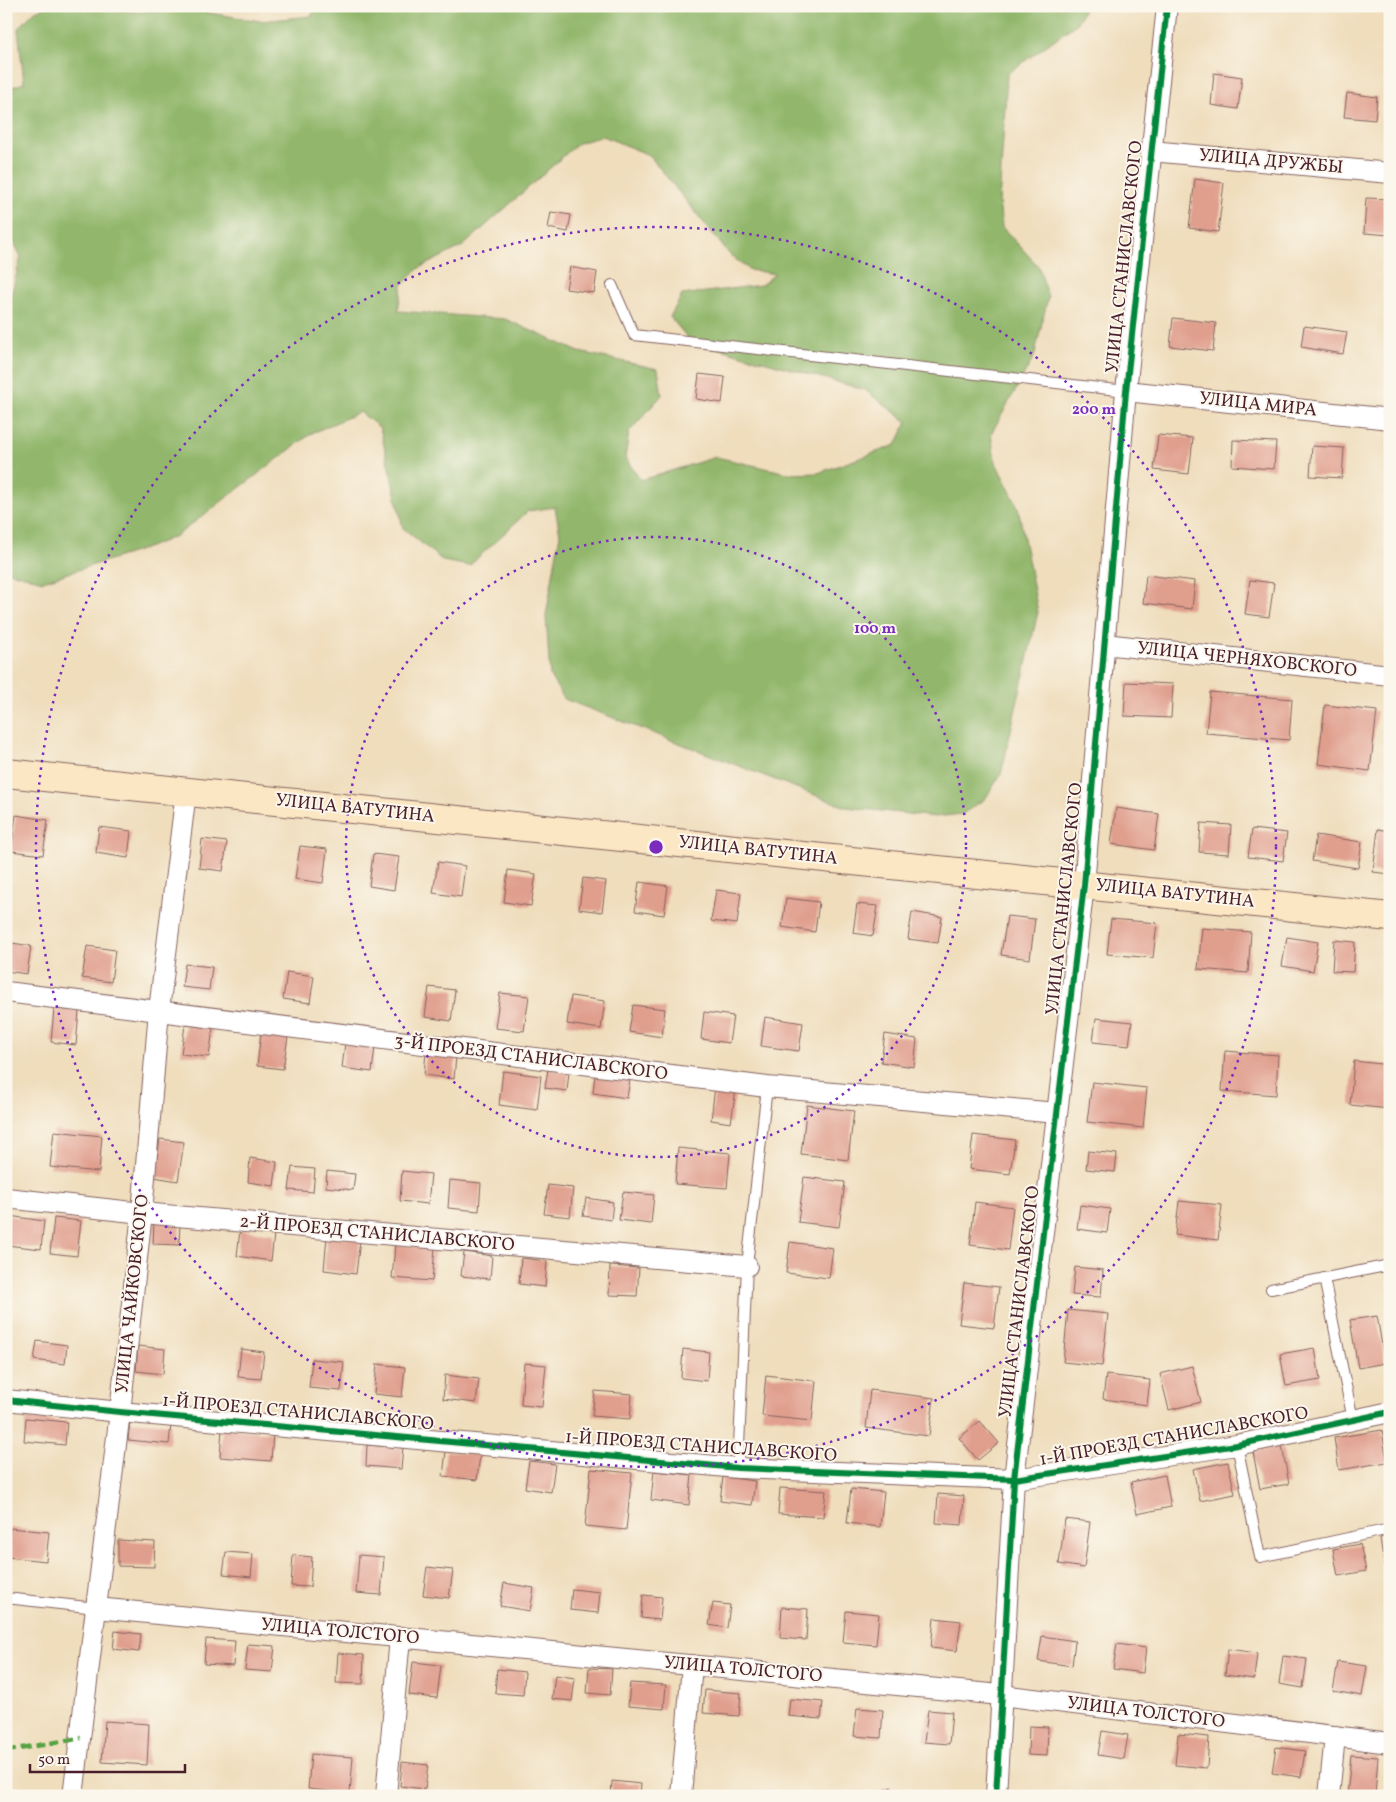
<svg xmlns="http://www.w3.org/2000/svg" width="1396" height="1802" viewBox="0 0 1396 1802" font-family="Vollkorn,serif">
  <rect width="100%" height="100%" fill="#fbf7ec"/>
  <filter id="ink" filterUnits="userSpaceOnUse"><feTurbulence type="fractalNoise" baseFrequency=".02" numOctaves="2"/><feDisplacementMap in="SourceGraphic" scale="10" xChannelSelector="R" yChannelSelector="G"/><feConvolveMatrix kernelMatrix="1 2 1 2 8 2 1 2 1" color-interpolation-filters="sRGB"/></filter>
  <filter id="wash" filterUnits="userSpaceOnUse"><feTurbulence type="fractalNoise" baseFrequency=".0096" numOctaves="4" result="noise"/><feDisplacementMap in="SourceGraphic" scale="20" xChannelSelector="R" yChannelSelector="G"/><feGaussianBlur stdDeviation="1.12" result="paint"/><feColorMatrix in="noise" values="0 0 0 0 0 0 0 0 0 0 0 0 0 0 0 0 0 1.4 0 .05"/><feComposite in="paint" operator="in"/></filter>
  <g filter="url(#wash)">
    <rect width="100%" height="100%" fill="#efddbc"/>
    <path fill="#92b76c" stroke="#6e6b4c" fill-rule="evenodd" d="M50,6H88L137,12L183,9L261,21L312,16L315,6H1086L1076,24L1007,74L999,202L1002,227L1039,267L1048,297L1034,357L991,434L995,461L1018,507L1038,612L1001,774L985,799L962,814L935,817L846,807L564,699L550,676L546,616L560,534L555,507L528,511L469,566L443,561L403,528L380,428L360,412L312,433L176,536L150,547L43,581L6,571V314L21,257L6,225V89L24,83L18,29L35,11ZM603,136L649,155L730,255L750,270L775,274L761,285L682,295L670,317L687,337L710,346L865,390L907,422L896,445L818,473L792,474L716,457L641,480L625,458L629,432L662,395L658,369L579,352L505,319L398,311L402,285L419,268L463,246L578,143Z"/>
    <g id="blocks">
      <g fill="#e09e8d">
        <path d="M1214,73L1242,77L1238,109L1211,105Z"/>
        <path d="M1347,93L1377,97L1375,120L1344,117Z"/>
        <path d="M1195,179L1224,183L1218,232L1189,228Z"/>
        <path d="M1366,198L1390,199V235L1364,233Z"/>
        <path d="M551,212L571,215L568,232L548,228Z"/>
        <path d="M570,267L597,272L594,293L566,289Z"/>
        <path d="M1173,318L1216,323L1213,351L1170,346Z"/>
        <path d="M1304,326L1347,332L1343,354L1301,347Z"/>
        <path d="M699,374L725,377L722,403L696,399Z"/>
        <path d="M1158,435L1193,438L1189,474L1154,470Z"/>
        <path d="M1233,440L1276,442L1274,469L1232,466Z"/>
        <path d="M1312,446L1344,448L1342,478L1310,476Z"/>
        <path d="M1388,456H1390V483H1386Z"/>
        <path d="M1146,575L1195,581L1192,609L1143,603Z"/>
        <path d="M1250,580L1274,583L1269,617L1245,614Z"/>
        <path d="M1126,682L1173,684L1171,718L1124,716Z"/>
        <path d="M1210,692L1292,699L1289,740L1206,733Z"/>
        <path d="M1325,705L1377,711L1370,771L1318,764Z"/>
        <path d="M1116,808L1159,814L1154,850L1111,844Z"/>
        <path d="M16,815L48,820L43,855L11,851Z"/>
        <path d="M1201,823L1231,825L1229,854L1199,852Z"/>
        <path d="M99,827L131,831L128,858L96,853Z"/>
        <path d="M1252,829L1287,833L1283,861L1248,857Z"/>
        <path d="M1378,829L1390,831V874L1373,872Z"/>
        <path d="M1316,835L1362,842L1358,868L1312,861Z"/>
        <path d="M202,839L227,842L223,871L199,868Z"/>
        <path d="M300,846L327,849L323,883L295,879Z"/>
        <path d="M373,854L399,857L394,890L369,886Z"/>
        <path d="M438,862L465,866L461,897L433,893Z"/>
        <path d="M508,870L536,874L531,906L504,902Z"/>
        <path d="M583,878L606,881L602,912L579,909Z"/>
        <path d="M639,882L668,886L664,915L635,911Z"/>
        <path d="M716,890L741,893L737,924L711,921Z"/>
        <path d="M786,898L819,902L815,932L782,927Z"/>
        <path d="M857,904L878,906L873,936L853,933Z"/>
        <path d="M912,912L942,917L938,943L908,939Z"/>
        <path d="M1007,916L1035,919L1030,959L1001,955Z"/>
        <path d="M1111,919L1157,923L1153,958L1107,954Z"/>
        <path d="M1202,928L1251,932L1248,973L1198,969Z"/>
        <path d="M1287,937L1318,942L1313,971L1282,966Z"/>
        <path d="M1334,940L1355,942L1353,972L1332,971Z"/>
        <path d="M6,942L31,946L27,974L6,971Z"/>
        <path d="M87,946L115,950L111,982L82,978Z"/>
        <path d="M185,964L212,967L209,990L182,987Z"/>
        <path d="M287,972L314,976L310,1003L283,999Z"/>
        <path d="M429,987L455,990L451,1021L425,1017Z"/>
        <path d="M500,993L529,996L524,1031L495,1028Z"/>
        <path d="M571,996L605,1001L601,1029L567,1024Z"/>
        <path d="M633,1005L665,1009L662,1037L629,1032Z"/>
        <path d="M54,1009L79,1011L76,1045L51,1042Z"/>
        <path d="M704,1012L733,1016L729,1043L701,1039Z"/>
        <path d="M765,1017L803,1023L799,1051L761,1046Z"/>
        <path d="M1096,1018L1132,1022L1129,1046L1093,1042Z"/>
        <path d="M185,1025L213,1028L209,1057L181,1054Z"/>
        <path d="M261,1033L288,1037L283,1069L257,1066Z"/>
        <path d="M885,1034L917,1039L914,1067L881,1062Z"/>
        <path d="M345,1043L375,1047L372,1072L342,1068Z"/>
        <path d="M1225,1051L1278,1055L1276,1095L1222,1091Z"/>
        <path d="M426,1052L456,1056L454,1079L424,1075Z"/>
        <path d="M1354,1061L1390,1065V1109L1350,1105Z"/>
        <path d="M548,1069L569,1072L567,1091L545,1088Z"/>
        <path d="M503,1071L541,1076L537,1110L499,1105Z"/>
        <path d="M595,1075L630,1079L627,1098L593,1093Z"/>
        <path d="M1092,1082L1147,1088L1143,1128L1087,1122Z"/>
        <path d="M715,1086L736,1089L731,1123L711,1120Z"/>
        <path d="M807,1105L854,1111L848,1160L801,1154Z"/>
        <path d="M54,1131L102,1136L99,1172L50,1167Z"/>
        <path d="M973,1135L1015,1140L1010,1174L969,1169Z"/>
        <path d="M160,1139L184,1142L178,1181L154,1177Z"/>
        <path d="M678,1148L730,1153L727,1188L675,1184Z"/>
        <path d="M1088,1151L1117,1154L1115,1172L1086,1169Z"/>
        <path d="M250,1158L277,1162L274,1186L248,1182Z"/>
        <path d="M292,1167L315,1169L313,1192L289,1190Z"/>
        <path d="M327,1171L355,1174L353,1190L326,1187Z"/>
        <path d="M402,1171L431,1174L428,1204L400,1201Z"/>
        <path d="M804,1177L845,1182L839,1227L798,1222Z"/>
        <path d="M450,1180L481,1183L479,1211L448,1208Z"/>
        <path d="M548,1185L573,1188L570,1217L544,1214Z"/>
        <path d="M623,1192L654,1195L651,1224L619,1220Z"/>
        <path d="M586,1198L613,1202L611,1220L583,1216Z"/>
        <path d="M1179,1201L1222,1205L1218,1240L1175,1235Z"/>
        <path d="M975,1202L1013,1207L1008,1250L970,1245Z"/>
        <path d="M1080,1205L1110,1209L1107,1233L1077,1229Z"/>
        <path d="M9,1216L44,1221L41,1249L6,1245Z"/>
        <path d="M54,1218L81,1221L77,1256L50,1253Z"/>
        <path d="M154,1221L180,1223L179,1245L153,1244Z"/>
        <path d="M240,1230L274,1234L271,1261L237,1256Z"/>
        <path d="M327,1236L360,1240L356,1274L324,1270Z"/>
        <path d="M790,1242L833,1248L829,1278L786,1273Z"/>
        <path d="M395,1245L435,1248L432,1281L392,1278Z"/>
        <path d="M464,1252L492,1256L490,1279L461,1276Z"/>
        <path d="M521,1258L547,1261L545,1287L519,1284Z"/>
        <path d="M610,1266L639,1268L637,1296L609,1295Z"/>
        <path d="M1075,1267L1103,1270L1101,1297L1072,1295Z"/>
        <path d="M964,1283L999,1287L994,1328L959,1324Z"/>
        <path d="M1068,1310L1108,1314L1102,1366L1063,1362Z"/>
        <path d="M1377,1316L1385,1363L1358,1368L1350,1320Z"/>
        <path d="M37,1341L67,1345L65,1364L34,1360Z"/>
        <path d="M138,1346L165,1349L163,1374L136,1371Z"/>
        <path d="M1315,1348L1320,1380L1286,1386L1280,1354Z"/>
        <path d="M241,1349L264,1352L261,1379L238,1377Z"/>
        <path d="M683,1349L709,1352L707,1381L681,1378Z"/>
        <path d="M312,1359L344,1362L341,1391L309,1388Z"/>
        <path d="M524,1363L546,1365L542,1407L521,1405Z"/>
        <path d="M377,1364L405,1367L402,1397L374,1394Z"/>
        <path d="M1192,1366L1201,1402L1169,1410L1160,1374Z"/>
        <path d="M445,1375L479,1379L476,1403L443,1399Z"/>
        <path d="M766,1375L816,1381L812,1421L762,1416Z"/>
        <path d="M1106,1375L1150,1380L1147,1405L1103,1399Z"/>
        <path d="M870,1390L934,1398L929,1436L866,1428Z"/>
        <path d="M595,1391L632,1394L630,1419L592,1416Z"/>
        <path d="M26,1418L67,1422L65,1445L24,1441Z"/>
        <path d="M130,1421L171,1424L169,1444L128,1440Z"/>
        <path d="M980,1421L999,1443L978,1460L959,1438Z"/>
        <path d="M222,1428L273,1433L271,1461L220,1457Z"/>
        <path d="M1382,1430L1387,1462L1339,1470L1334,1438Z"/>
        <path d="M367,1445L403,1448L401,1469L366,1466Z"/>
        <path d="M1282,1446L1289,1484L1260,1489L1253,1452Z"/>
        <path d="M446,1451L480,1455L477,1480L443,1476Z"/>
        <path d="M529,1461L555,1464L551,1492L525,1488Z"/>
        <path d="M1228,1462L1235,1494L1200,1501L1193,1469Z"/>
        <path d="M591,1469L632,1473L626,1530L585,1526Z"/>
        <path d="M654,1471L692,1475L689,1505L651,1500Z"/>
        <path d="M1165,1475L1171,1507L1137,1514L1131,1482Z"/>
        <path d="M723,1477L755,1481L752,1505L720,1501Z"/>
        <path d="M780,1488L826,1491L823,1517L778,1514Z"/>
        <path d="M851,1489L884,1492L880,1527L847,1523Z"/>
        <path d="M938,1494L964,1496L962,1525L936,1523Z"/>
        <path d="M1065,1519L1090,1522L1084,1568L1059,1564Z"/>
        <path d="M10,1528L49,1532L46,1561L7,1557Z"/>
        <path d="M1390,1536V1564L1384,1565L1380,1538Z"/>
        <path d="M118,1540L155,1542L154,1567L118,1566Z"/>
        <path d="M1360,1544L1366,1571L1338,1576L1333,1549Z"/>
        <path d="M226,1552L253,1554L251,1577L223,1574Z"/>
        <path d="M293,1555L312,1557L310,1587L291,1586Z"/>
        <path d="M359,1555L384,1557L381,1595L356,1593Z"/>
        <path d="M427,1567L453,1570L449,1598L423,1595Z"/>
        <path d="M504,1583L534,1588L530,1611L500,1606Z"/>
        <path d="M572,1589L600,1592L598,1613L570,1610Z"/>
        <path d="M643,1595L662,1597L660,1620L641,1618Z"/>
        <path d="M713,1603L730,1605L727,1628L709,1625Z"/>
        <path d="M782,1607L808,1609L806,1640L780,1638Z"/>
        <path d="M846,1611L879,1614L876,1645L843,1642Z"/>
        <path d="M934,1618L961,1621L957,1651L931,1648Z"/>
        <path d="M115,1631L141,1634L139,1652L113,1649Z"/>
        <path d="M1042,1636L1075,1641L1072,1666L1038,1661Z"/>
        <path d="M206,1639L235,1641L233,1666L204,1664Z"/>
        <path d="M248,1644L275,1646L272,1672L245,1670Z"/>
        <path d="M1117,1644L1146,1648L1143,1673L1113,1669Z"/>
        <path d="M1228,1649L1257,1653L1254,1679L1225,1675Z"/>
        <path d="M338,1653L364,1655L363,1684L336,1683Z"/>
        <path d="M1283,1656L1307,1659L1303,1688L1279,1684Z"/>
        <path d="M413,1662L441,1665L437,1698L409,1695Z"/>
        <path d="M1338,1662L1367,1666L1362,1696L1333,1691Z"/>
        <path d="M589,1668L612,1669L610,1695L587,1693Z"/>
        <path d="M497,1669L525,1672L523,1695L495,1693Z"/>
        <path d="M555,1675L575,1678L572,1701L552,1699Z"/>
        <path d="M630,1683L666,1685L664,1709L628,1706Z"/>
        <path d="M705,1690L741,1693L739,1716L703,1713Z"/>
        <path d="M790,1699L823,1702L821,1719L788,1716Z"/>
        <path d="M857,1708L883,1710L881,1738L854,1736Z"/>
        <path d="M928,1710L952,1712L949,1744L924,1742Z"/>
        <path d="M105,1721L149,1724L147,1765L102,1762Z"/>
        <path d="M1029,1726L1048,1727L1047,1756L1028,1755Z"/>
        <path d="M1102,1731L1128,1735L1124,1759L1098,1755Z"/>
        <path d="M1178,1734L1209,1737L1207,1768L1175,1765Z"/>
        <path d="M1276,1747L1305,1751L1301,1777L1272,1773Z"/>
        <path d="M311,1754L353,1757L350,1793L308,1789Z"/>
        <path d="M1351,1755L1378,1757L1375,1796H1347Z"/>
        <path d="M402,1762L428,1765L425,1789L400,1786Z"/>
        <path d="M612,1781L641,1784L640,1796H611Z"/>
        <path d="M891,1787L895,1796H870Z"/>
      </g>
    </g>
  </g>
  <g filter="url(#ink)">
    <use href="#blocks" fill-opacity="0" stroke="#84625e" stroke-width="1"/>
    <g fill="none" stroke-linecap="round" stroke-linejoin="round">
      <defs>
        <g id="lane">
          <path d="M612,285L634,335L1126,391"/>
          <path d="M1324,1278L1353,1420"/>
          <path d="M1271,1289L1390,1265"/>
          <path d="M1237,1445L1260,1557L1390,1529"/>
          <path d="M738,1468L747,1266L767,1087"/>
          <path d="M6,1598L96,1608"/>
        </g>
        <g id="street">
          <path d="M1151,151L1390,173"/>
          <path d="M1126,391L1390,419"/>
          <path d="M1104,644L1390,675"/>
          <path d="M6,992L767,1087L1057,1113"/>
          <path d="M6,1198L142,1213L747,1266"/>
          <path d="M6,1400L120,1412L738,1468L1014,1479L1237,1445L1390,1412"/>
          <path d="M96,1608L1001,1695L1390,1743"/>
          <path d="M73,1796L120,1412L142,1213L159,1010L186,792"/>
          <path d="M386,1796L400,1637"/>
          <path d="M681,1796L692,1665"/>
          <path d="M996,1796L1014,1479L1084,885L1126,391L1167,6"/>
          <path d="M1329,1796L1335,1736"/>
        </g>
        <path id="secondary" d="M6,773L1390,917"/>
      </defs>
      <use href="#lane" stroke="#84625e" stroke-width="12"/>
      <use href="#street" stroke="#84625e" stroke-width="22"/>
      <use href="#secondary" stroke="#84625e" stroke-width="30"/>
      <use href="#lane" stroke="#fff" stroke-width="10"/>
      <use href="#street" stroke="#fff" stroke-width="20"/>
      <use href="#secondary" stroke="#fbe7c3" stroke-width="28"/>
      <path stroke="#56a243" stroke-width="5" stroke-dasharray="10 5" stroke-linecap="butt" d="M6,1751L81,1738"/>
      <defs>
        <g id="cycleway">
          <path d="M6,1400L120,1412L738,1468L1014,1479L1237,1445L1390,1412"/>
          <path d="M996,1796L1014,1479L1084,885L1126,391L1167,6"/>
        </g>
      </defs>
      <use href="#cycleway" stroke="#fbf7ec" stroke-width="9"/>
      <use href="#cycleway" stroke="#00873e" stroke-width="6"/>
    </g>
  </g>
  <g fill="none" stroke="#7b2cbf" stroke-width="2.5" stroke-dasharray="2.5 5">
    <circle cx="656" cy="847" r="310"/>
    <circle cx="656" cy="847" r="620"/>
  </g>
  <g text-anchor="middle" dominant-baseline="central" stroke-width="4" stroke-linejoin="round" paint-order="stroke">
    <g font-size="18" fill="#4a1f2b" stroke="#fbf7ec">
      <text transform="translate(1271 162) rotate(5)">УЛИЦА ДРУЖБЫ</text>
      <text transform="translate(1125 257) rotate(-84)">УЛИЦА СТАНИСЛАВСКОГО</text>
      <text transform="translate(1258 405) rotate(6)">УЛИЦА МИРА</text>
      <text transform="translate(1247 660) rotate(6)">УЛИЦА ЧЕРНЯХОВСКОГО</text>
      <text transform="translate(355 809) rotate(6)">УЛИЦА ВАТУТИНА</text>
      <text transform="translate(758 851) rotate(6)">УЛИЦА ВАТУТИНА</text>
      <text transform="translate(1175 894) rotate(6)">УЛИЦА ВАТУТИНА</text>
      <text transform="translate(1065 899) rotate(-84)">УЛИЦА СТАНИСЛАВСКОГО</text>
      <text transform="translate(531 1058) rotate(7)">3-Й ПРОЕЗД СТАНИСЛАВСКОГО</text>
      <text transform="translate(377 1234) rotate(5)">2-Й ПРОЕЗД СТАНИСЛАВСКОГО</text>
      <text transform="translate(133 1294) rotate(-84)">УЛИЦА ЧАЙКОВСКОГО</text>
      <text transform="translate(1020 1302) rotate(-83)">УЛИЦА СТАНИСЛАВСКОГО</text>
      <text transform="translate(298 1413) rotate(5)">1-Й ПРОЕЗД СТАНИСЛАВСКОГО</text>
      <text transform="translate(1174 1437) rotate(-10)">1-Й ПРОЕЗД СТАНИСЛАВСКОГО</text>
      <text transform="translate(701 1447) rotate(4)">1-Й ПРОЕЗД СТАНИСЛАВСКОГО</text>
      <text transform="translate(340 1632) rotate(5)">УЛИЦА ТОЛСТОГО</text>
      <text transform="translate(743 1670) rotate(5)">УЛИЦА ТОЛСТОГО</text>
      <text transform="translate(1146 1713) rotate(7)">УЛИЦА ТОЛСТОГО</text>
    </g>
  </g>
  <circle cx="656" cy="847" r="8" fill="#7b2cbf" stroke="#fbf7ec" stroke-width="2.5"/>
  <g font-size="15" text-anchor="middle" font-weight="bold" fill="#7b2cbf" stroke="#fbf7ec" stroke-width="4" stroke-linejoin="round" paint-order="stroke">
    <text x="1094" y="414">200 m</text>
    <text x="875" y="633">100 m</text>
  </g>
  <rect width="1396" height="1802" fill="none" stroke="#fbf7ec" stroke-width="25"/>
  <path d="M30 1764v8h155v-8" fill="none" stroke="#4a1f2b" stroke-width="2.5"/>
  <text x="38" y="1764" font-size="15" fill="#4a1f2b" stroke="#fbf7ec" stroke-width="4" paint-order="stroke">50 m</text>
</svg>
